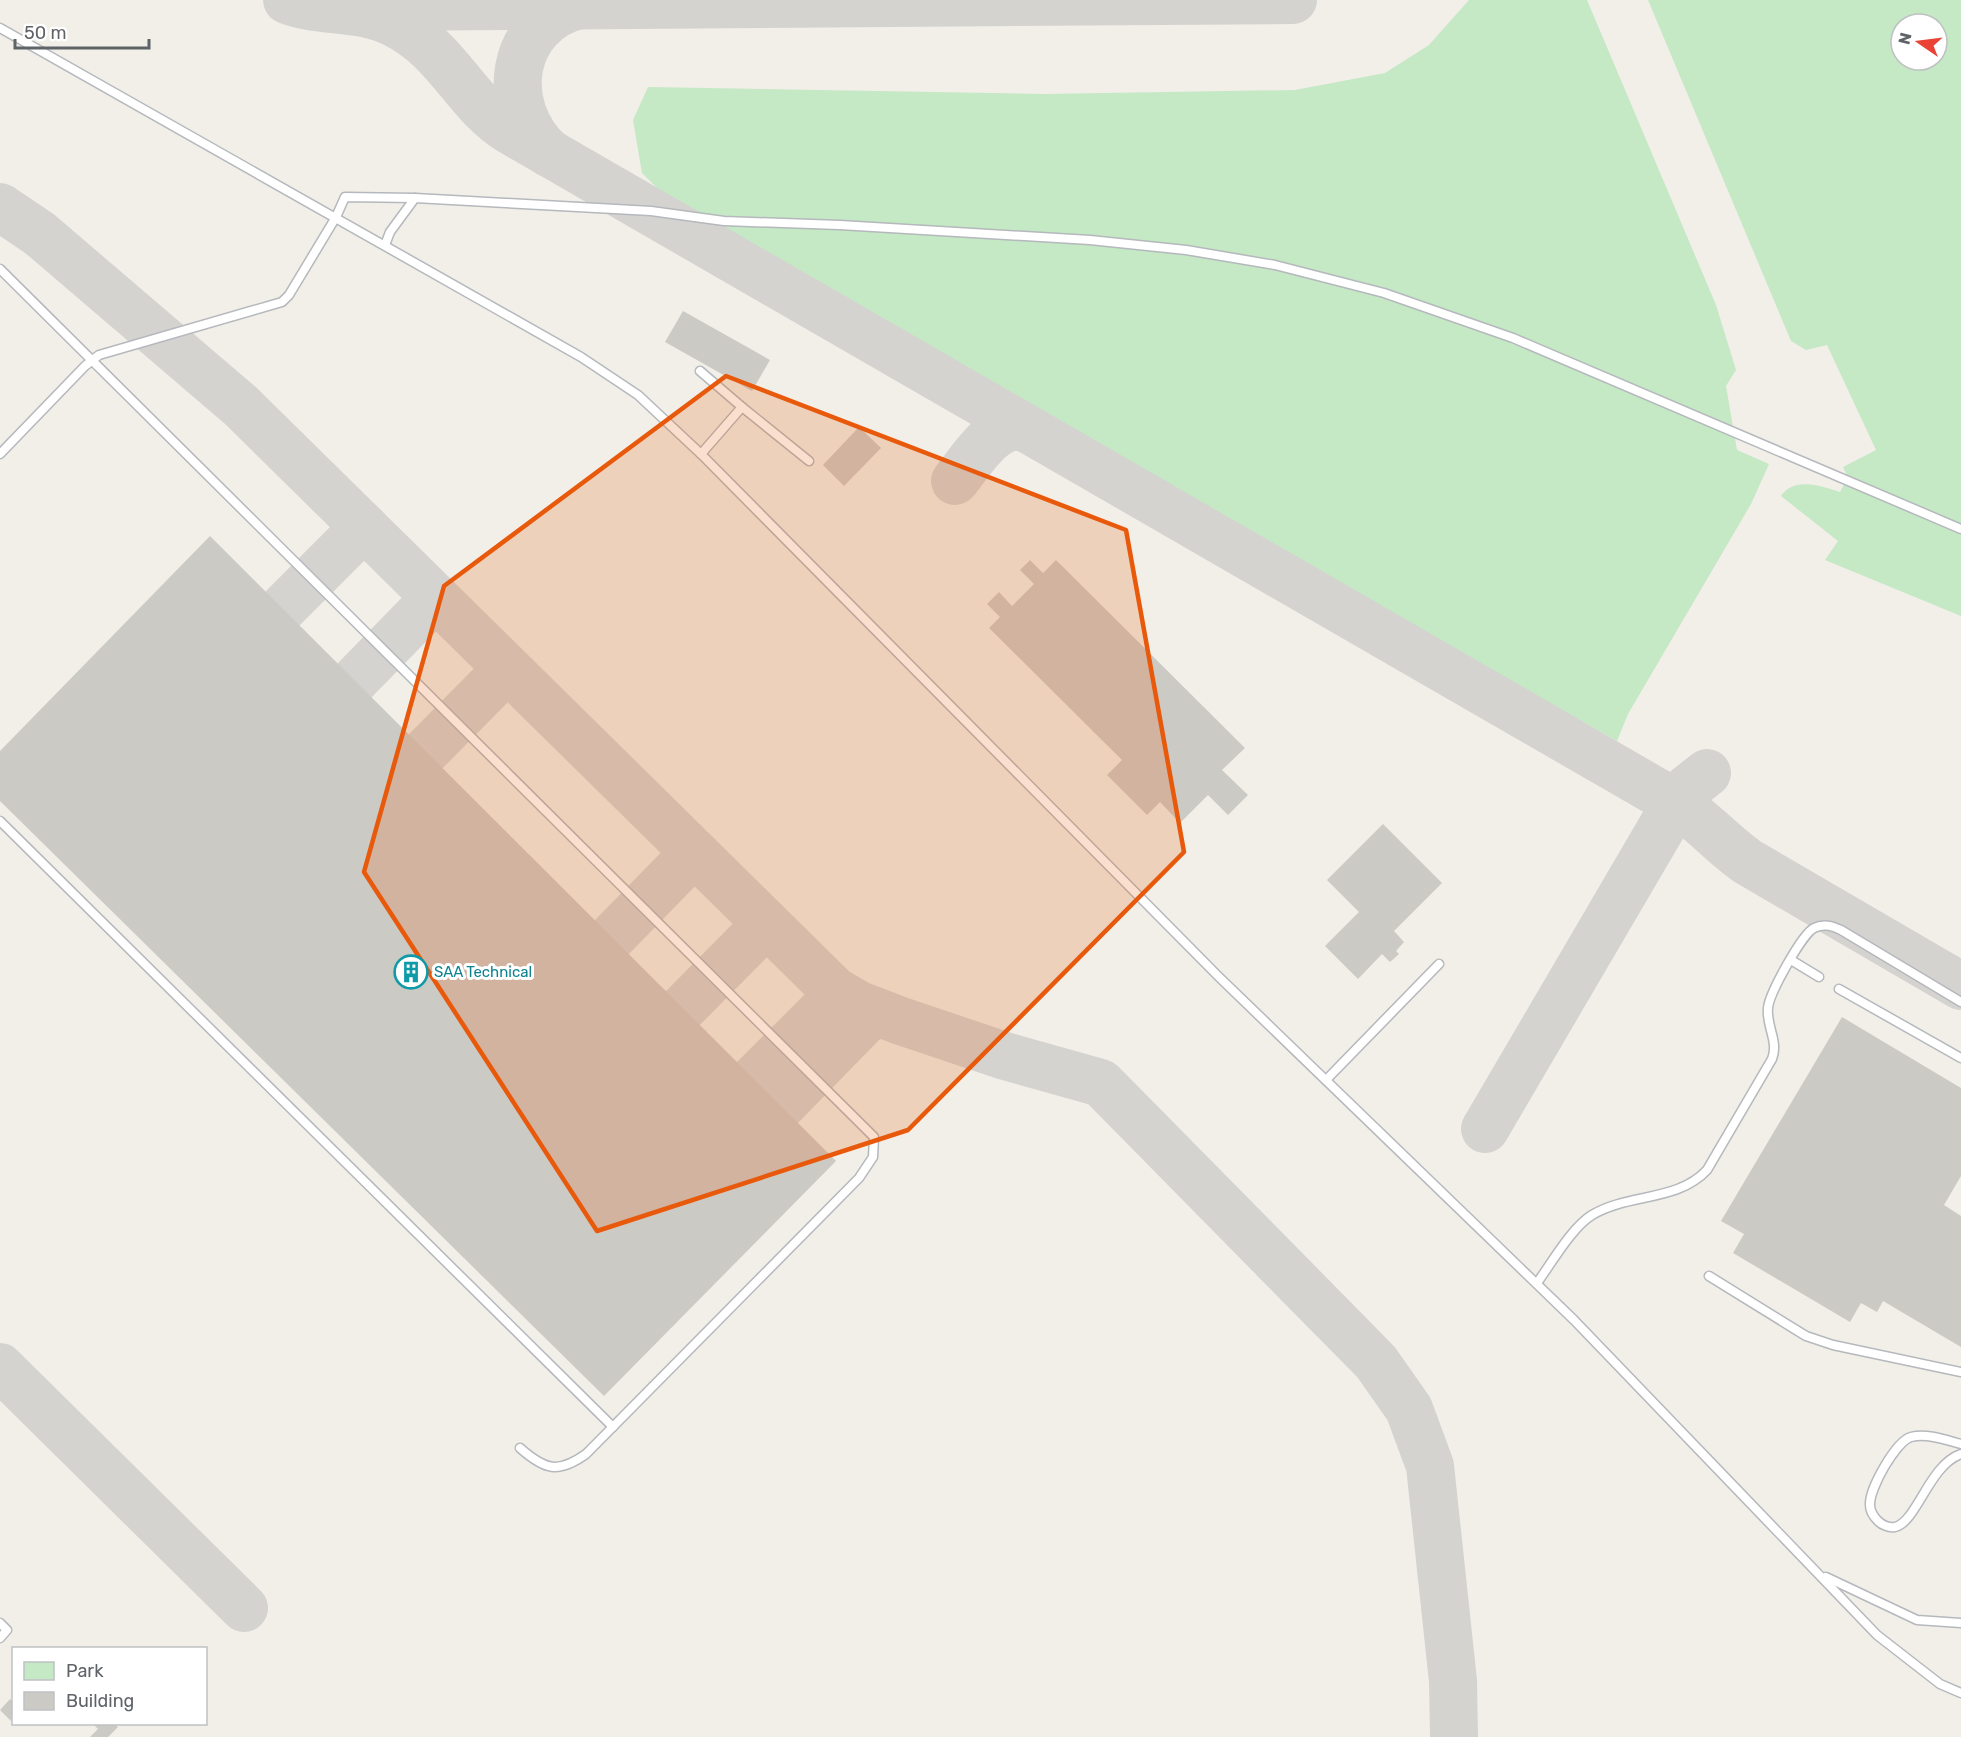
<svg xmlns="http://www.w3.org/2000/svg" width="1961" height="1737" viewBox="0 0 1961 1737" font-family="Rubik,sans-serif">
  <rect width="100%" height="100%" fill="#f1efe8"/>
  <g fill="#c5e8c5" fill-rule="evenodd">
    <path d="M1469,0H1587L1716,305L1736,370L1726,386L1737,450L1769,464L1751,504L1628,714L1617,741L1059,426L659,190L642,173L633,120L648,87L1045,94L1295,90L1385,73L1429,45Z"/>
    <path d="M1648,0H1961V616L1825,560L1838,541L1781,496C1794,476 1822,486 1840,492L1848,477L1843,467L1876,450L1827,345L1806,350L1791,341ZM1901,24H1937V60H1901Z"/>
  </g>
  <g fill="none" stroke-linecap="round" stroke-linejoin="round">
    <g stroke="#d4d3d0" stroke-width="48">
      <path d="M287,0C321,13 360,6 394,23C449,50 464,102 511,131L1676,803C1702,820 1722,844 1748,862L1961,986"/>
      <path d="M365,7L1293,0"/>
      <path d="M549,153C498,106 510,22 580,5"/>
      <path d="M0,207L40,234L241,406L835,991L859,1005L901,1021L1005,1056L1101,1083L1376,1362L1409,1409L1430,1466L1453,1681L1454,1737"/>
      <path d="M955,481C972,460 993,422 1024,427"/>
      <path d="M283,608L364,527"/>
      <path d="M355,680L435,598"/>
      <path d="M426,751L507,669"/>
      <path d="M612,937L694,853"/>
      <path d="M683,1008L766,924"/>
      <path d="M754,1079L839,994"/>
      <path d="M781,1106L874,1011"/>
      <path d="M1485,1129L1676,803L1688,788L1707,773"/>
      <path d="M0,1367L244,1608"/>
    </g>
  </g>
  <g fill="#cccac5">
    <path d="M683,311L770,360L752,391L665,342Z"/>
    <path d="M859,427L881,448L844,486L823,465Z"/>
    <path d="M210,536L836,1161L604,1396L0,801V751Z"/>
    <path d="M1030,560L1043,573L1056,560L1245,748L1222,770L1248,795L1228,815L1208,795L1180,823L1160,802L1147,815L1107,775L1122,760L989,628L1000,617L987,604L999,592L1012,606L1034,584L1020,570Z"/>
    <path d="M1383,824L1442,883L1394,931L1404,942L1396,951L1399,954L1390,962L1382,954L1358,979L1325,946L1359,912L1327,880Z"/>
    <path d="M1842,1017L1961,1088V1176L1944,1205L1961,1216V1347L1883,1301L1877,1312L1861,1303L1850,1322L1733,1253L1744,1234L1721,1221Z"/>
    <path d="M10,1699L14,1703L11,1721L0,1710Z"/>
    <path d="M93,1724H115L118,1727L108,1737H90L98,1729Z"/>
  </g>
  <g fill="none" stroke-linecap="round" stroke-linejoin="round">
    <defs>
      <g id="service">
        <path d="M0,28L581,357L638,395L701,454L1219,977L1574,1320L1877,1635L1940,1684L1961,1693"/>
        <path d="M385,245L390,232L415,198L651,211L724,221L840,225L1090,240L1186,250L1275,265L1384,293L1513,338L1961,529"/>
        <path d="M0,269L874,1137L873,1157L859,1178L586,1454C558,1474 545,1470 520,1448"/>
        <path d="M700,371L742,407"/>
        <path d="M0,454L85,366L99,355L282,302L289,295L336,217L345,197L415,198"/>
        <path d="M701,454L742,407L809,461"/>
        <path d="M0,821L613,1427"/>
        <path d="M1791,960L1819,977"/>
        <path d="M1839,989L1961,1058"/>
        <path d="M1326,1080L1439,964"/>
        <path d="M1709,1276L1806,1336L1833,1345L1961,1372"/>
        <path d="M1537,1283C1551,1264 1572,1227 1592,1215C1629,1193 1677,1202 1707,1170L1772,1059C1779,1041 1766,1027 1768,1008C1769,994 1802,934 1814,928C1824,923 1832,926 1841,930L1961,1002"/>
        <path d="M1961,1444C1946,1440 1927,1433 1911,1437C1896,1441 1869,1489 1870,1505C1870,1512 1874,1517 1878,1521C1882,1525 1889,1528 1895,1527C1917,1522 1929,1465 1961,1454"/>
        <path d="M1826,1577L1917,1620L1961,1623"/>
        <path d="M0,1623L7,1630L0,1638"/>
      </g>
    </defs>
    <use href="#service" stroke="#b5b8bc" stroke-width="11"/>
    <use href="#service" stroke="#fff" stroke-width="8"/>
  </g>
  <path fill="#e8590c" fill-opacity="0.2" stroke="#e8590c" stroke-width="4.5" stroke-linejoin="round" d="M726,376L1126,530L1184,852L908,1130L597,1231L364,872L444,586Z"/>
  <defs>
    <symbol id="building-ring" viewBox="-11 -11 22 22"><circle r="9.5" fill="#fff" stroke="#0f9aa8" stroke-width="1.5"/><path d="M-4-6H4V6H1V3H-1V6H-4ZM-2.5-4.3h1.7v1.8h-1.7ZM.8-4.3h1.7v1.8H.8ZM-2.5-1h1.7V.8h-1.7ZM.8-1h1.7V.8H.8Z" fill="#0f9aa8"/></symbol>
  </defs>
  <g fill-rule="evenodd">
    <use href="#building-ring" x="392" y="953" width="38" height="38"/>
  </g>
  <g text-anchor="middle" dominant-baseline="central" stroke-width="6" stroke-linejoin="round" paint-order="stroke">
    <g font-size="15" fill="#0d838f" stroke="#fff" text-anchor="start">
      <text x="434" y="972">SAA Technical</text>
    </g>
  </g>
  <rect x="12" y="1647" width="195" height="78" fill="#ffffff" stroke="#bfc1c3" stroke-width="1.5"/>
  <rect x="24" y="1662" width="30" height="18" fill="#c5e8c5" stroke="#bfc1c3" stroke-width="1.5"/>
  <text x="66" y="1677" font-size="18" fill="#5f6368">Park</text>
  <rect x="24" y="1692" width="30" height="18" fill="#cccac5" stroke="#bfc1c3" stroke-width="1.5"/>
  <text x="66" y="1707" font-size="18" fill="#5f6368">Building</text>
  <g transform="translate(1919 42) rotate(284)"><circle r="28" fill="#ffffff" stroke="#bfc1c3" stroke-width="1.5"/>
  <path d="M0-4.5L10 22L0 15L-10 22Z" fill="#ea4335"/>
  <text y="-9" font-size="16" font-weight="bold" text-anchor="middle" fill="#5f6368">N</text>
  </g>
  <path d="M15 39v9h134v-9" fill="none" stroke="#5f6368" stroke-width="3"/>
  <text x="24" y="39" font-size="18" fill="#5f6368" stroke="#ffffff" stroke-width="4.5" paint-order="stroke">50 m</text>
</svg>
